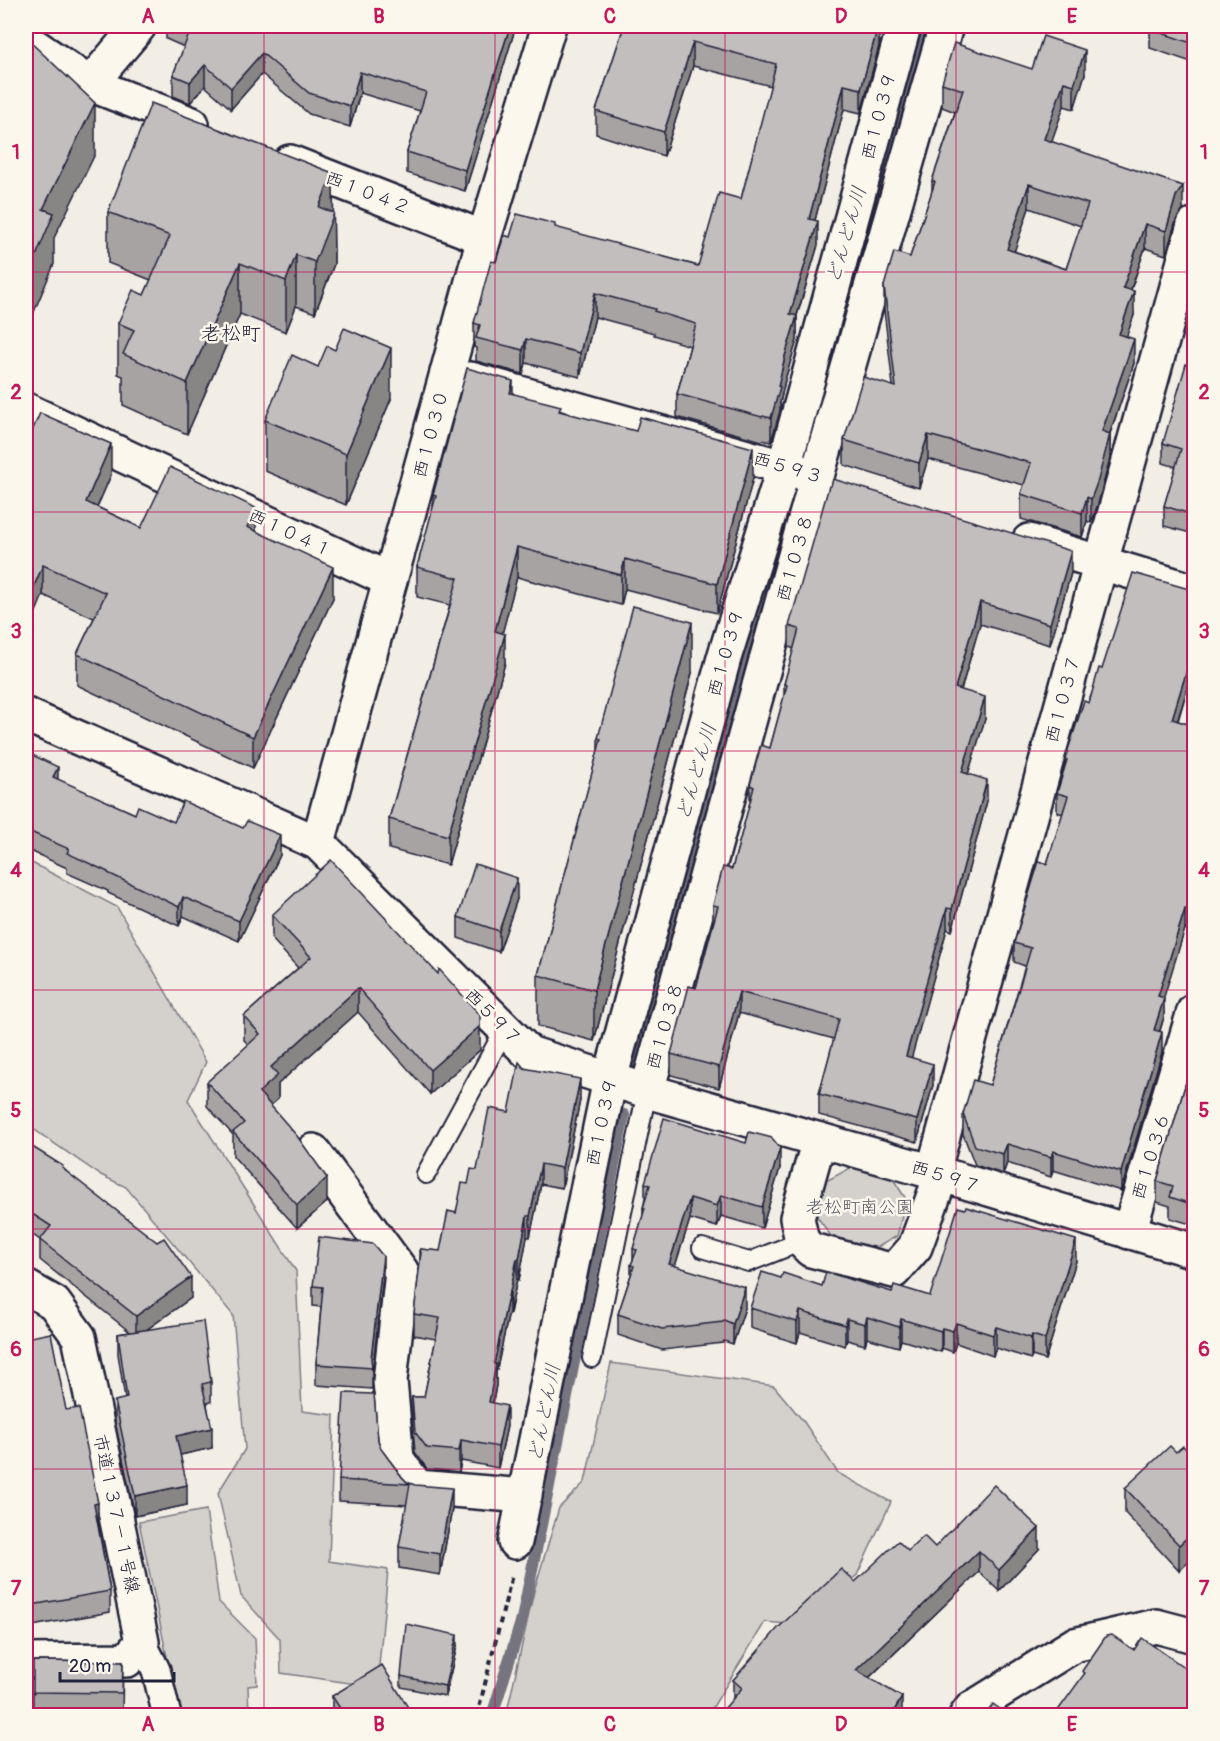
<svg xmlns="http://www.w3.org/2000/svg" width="1220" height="1741" viewBox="0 0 1220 1741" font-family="Pangolin,'Klee One',sans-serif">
  <rect width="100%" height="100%" fill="#f2eee5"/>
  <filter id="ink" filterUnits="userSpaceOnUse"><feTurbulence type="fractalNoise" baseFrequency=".0167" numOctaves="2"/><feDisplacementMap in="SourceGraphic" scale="12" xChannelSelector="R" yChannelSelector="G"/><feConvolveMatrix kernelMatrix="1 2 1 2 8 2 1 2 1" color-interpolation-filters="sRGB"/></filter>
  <g filter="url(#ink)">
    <g fill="#d4d1cc" stroke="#7b7a84" stroke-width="1.5">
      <path d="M26,860L117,907L206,1062L188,1100L296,1271L302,1411L334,1415L329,1561L388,1570L377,1687L281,1673L280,1639L241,1596L218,1493L245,1449L233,1315L126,1187L99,1174L26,1124Z"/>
      <path d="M854,1166L891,1176L906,1199L897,1236L869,1252L833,1239L816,1215L826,1181Z"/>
      <path d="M611,1363L774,1386L804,1422L838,1473L891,1502L857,1575L799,1625L765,1622L708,1715L506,1716L534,1591L559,1508L585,1482Z"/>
      <path d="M206,1510L219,1602L255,1638L257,1685L248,1686L249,1715H179L139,1522Z"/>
    </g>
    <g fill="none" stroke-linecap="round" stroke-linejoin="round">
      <g stroke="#76747f" stroke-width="12">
        <path d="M806,453L924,28"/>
        <path d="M634,1067L796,487"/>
        <path d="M492,1716L522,1619L624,1115"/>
      </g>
      <defs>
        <g id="service">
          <path d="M426,1174L505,1029"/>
          <path d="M702,1248L749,1262L802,1241"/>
          <path d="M592,1358L647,1091"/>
        </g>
        <path id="pedestrian" d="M142,1642L156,1670L167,1716"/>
        <g id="minor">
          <path d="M26,40L90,84L192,124"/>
          <path d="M90,84L139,26"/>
          <path d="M290,162L484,238"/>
          <path d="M470,379L804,473"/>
          <path d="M26,410L390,580"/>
          <path d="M1029,541L1194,591"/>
          <path d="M26,715L318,843L529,1053L647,1091L933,1172L1194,1251"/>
          <path d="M318,843L484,238L549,26"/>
          <path d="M647,1091L817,476L946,26"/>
          <path d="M819,1140L797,1218L802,1241L811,1250L894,1271L915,1247L941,1176"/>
          <path d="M313,1151L402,1272L390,1381L397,1459L417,1487L525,1496"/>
          <path d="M933,1172L1194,225"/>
          <path d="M1129,1232L1194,1011"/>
          <path d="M26,1287L54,1303L79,1337L142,1642L127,1660L26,1661"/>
          <path d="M515,1542L610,1079L724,658L784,467L904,26"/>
          <path d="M966,1716L971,1709L1074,1645L1156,1626L1194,1636"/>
        </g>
      </defs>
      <use href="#service" stroke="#22223b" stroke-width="22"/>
      <use href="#pedestrian" stroke="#22223b" stroke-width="32"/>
      <use href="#minor" stroke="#22223b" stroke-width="38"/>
      <path stroke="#22223b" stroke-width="4" stroke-dasharray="6 4.5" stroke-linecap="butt" d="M477,1716L512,1575"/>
      <use href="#service" stroke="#fbf7ec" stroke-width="18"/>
      <use href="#pedestrian" stroke="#fbf7ec" stroke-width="27"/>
      <use href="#minor" stroke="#fbf7ec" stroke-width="33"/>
    </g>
    <g fill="#a7a3a3" stroke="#22223b" stroke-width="1.5" fill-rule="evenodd">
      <path d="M166,26H516L465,191L407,173V152L420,111L360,93L350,127L309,114L262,74L231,109L205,86L190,103L173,96V75L184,47L166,39Z"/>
      <path d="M624,26H879V46L861,113L844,109L815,220L818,245L797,316V340L785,380L780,403V411L771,442L763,440L762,441L677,417V394L690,346L654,335V333L595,317L580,377L526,363L523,374L476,361V348L474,347V323L496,262L510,237L555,228L698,266L741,199L771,86L693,66L664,156L596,134V111Z"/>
      <path d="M1194,26V63L1150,48V29Z"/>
      <path d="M1032,69L1085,74L1074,109L1064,106L1051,141L1183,210L1176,220L1166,255L1145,248L1131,290L1134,315L1126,336L1134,363L1110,434V458L1098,504L1091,523L1087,521L1082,537L1021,519V494L1024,485L928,459L919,488L844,465V440L893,386L884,310V286L910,257L932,192V181L955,112L942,107V83ZM1029,208L1081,226L1066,269L1014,251Z"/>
      <path d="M108,212H333L334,264L315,313L296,306L286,332L240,314L187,434L123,405V376L118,374V323L144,295L151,280L108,263Z"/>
      <path d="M335,350L391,399L346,505L265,471V420Z"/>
      <path d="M1194,367V534L1164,526V506L1176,467L1163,463V443Z"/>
      <path d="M513,394L753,478L717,613L625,589L621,605L517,577L502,633L505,663L448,865L389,849V819L450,605L417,597V567L433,510V495Z"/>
      <path d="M26,445L111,475L97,507L141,528L256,531L333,598L253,768L77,685V654L94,618L43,595Z"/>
      <path d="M1071,573L1050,645L980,624L961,690L985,719L968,774L987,801L952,931L947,929L911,1058L933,1085L917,1142L819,1115V1094L834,1039L739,1013L719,1088L671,1075V1054L696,988L713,926V905L732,869L750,803V785L770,748L784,697V684L794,649L789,647V626Z"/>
      <path d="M1189,589L1194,590V684L1189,683L1178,721L1194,726L1192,931L1185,929L1163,998L1164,1017L1160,1031L1162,1052L1121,1191L1053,1170L1051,1177L1007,1163L1003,1174L975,1165L963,1134V1114L990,1085L1025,966L1014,962V943L1047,864L1063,814L1057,812V793L1065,766V759L1102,669Z"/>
      <path d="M692,673L594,1041L538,1026V975L598,751V738Z"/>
      <path d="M26,752L58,780L135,814L174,822L280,855L239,941L183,916L179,926L108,893V891L67,873V868L26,849Z"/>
      <path d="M517,899L499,952L458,938V917Z"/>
      <path d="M272,915L480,1050L430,1094L358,1012L278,1084V1099L270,1106L327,1202L297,1228L233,1156V1135L207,1106V1082L249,1045L244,1040V1016L298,968L272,939Z"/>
      <path d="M1194,1055V1225L1170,1218V1206L1157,1202V1181Z"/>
      <path d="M524,1068L580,1100L562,1188L541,1184L530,1237H527L519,1280L517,1279L510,1313L509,1312L496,1373V1385L493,1403L507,1426L498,1468L461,1461L459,1472L427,1469L415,1452L412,1417V1397H424L436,1339L414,1335V1314L420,1263V1249L440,1251L468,1184L477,1170L509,1112Z"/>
      <path d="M26,1143L63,1168L191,1298L146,1330L211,1382V1402L207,1403L212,1448L180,1455L187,1505L135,1516L115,1421V1401L125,1399L118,1354V1334L130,1332L40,1260V1240L26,1230Z"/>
      <path d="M780,1168L762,1228L721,1216L717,1227L690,1219L675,1266L745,1308L733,1344L724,1341L723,1343L662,1350L618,1335V1314L631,1275V1265L633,1260V1249L643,1216V1208L645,1199V1183Z"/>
      <path d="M1076,1261L1045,1360L1032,1356L1031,1359L996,1348L993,1356L956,1343L953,1352L942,1348L941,1352L901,1340L899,1347L867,1338L865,1345L847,1340L845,1346L800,1332L797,1343L750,1328V1308L781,1278L822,1286L930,1296Z"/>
      <path d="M383,1277L372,1375V1389L316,1385V1364L321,1307L313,1306V1286Z"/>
      <path d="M26,1338L66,1410L98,1524L110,1591V1612L26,1627Z"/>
      <path d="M1194,1339V1367H1193V1346Z"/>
      <path d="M378,1440L381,1449L402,1477L407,1482L452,1509L440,1575L399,1568V1547L407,1505L339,1501V1480Z"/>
      <path d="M1176,1452L1193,1456L1179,1571L1125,1513V1488Z"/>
      <path d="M935,1547L1039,1549L999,1591L979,1572L869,1678L902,1716L733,1699V1680L855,1582L908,1551Z"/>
      <path d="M457,1646L445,1696L401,1687V1676Z"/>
      <path d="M33,1661L123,1662L122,1713L33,1712Z"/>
      <path d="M332,1696L412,1716H332Z"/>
    </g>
    <g fill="#888585" stroke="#22223b" stroke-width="1.5">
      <path d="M510,26H516L465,191V170Z"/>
      <path d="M878,26H879V46L861,113V89Z"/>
      <path d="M693,42V66L664,156V132Z"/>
      <path d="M1085,50V74L1074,109V85Z"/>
      <path d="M262,53V74L231,109V88Z"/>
      <path d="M205,65V86L190,103V82Z"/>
      <path d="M360,72V93L350,127V106Z"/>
      <path d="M1064,82V106L1044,163V139Z"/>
      <path d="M844,85V109L809,243V219Z"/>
      <path d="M95,103V154L54,238V264L26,331V280L43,209Z"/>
      <path d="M333,173L334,264L315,313V262L319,207Z"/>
      <path d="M1029,184V208L1007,273V249Z"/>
      <path d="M1183,186V210L1176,220L1166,255V231L1176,196Z"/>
      <path d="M818,221V245L790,338V314Z"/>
      <path d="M1145,224V248L1123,312V288Z"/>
      <path d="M296,255V306L286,332V281Z"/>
      <path d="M240,263V314L187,434V383Z"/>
      <path d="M1134,291V315L1119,358V334Z"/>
      <path d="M595,293V317L580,377V353Z"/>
      <path d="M797,316V340L785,380L780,403V411L771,442V418L785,356Z"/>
      <path d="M526,339V363L523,374V350Z"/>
      <path d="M1134,339V363L1102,456V431Z"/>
      <path d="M391,348V399L346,505V454Z"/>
      <path d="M513,381V411L510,393Z"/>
      <path d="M1110,434V458L1098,504L1091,523V499Z"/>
      <path d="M928,435V459L919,488V463Z"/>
      <path d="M111,444V475L86,533V502Z"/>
      <path d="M753,448V478L717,613V584Z"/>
      <path d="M1087,497V521L1082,537V513Z"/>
      <path d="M256,508V539L247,527Z"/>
      <path d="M517,547V577L495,661V631Z"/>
      <path d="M1071,551V573L1050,645V624Z"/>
      <path d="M625,559V589L621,605V575Z"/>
      <path d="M43,565V595L26,636V605Z"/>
      <path d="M333,567V598L253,768V737Z"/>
      <path d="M980,602V624L955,710V688Z"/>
      <path d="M692,622V673L594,1041V990Z"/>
      <path d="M505,634V663L448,865V836Z"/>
      <path d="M1189,663V683L1172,738V719Z"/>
      <path d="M985,697V719L962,794V772Z"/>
      <path d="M58,767V787L53,777Z"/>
      <path d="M987,780V801L952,931V909Z"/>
      <path d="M280,835V855L239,941V921Z"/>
      <path d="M517,878V899L499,952V931Z"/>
      <path d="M183,897V916L179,926V907Z"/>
      <path d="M1194,902V922L1192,931V911Z"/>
      <path d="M947,908V929L906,1078V1056Z"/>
      <path d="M1185,909V929L1158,1016V996Z"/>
      <path d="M358,988V1012L278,1084V1099L259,1116V1092L271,1067Z"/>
      <path d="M739,992V1013L719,1088V1067Z"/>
      <path d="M1164,998V1017L1154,1049V1030Z"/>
      <path d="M480,1026V1050L430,1094V1070Z"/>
      <path d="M1162,1032V1052L1121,1191V1172Z"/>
      <path d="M933,1064V1085L917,1142V1120Z"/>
      <path d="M580,1079V1100L562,1188V1168Z"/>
      <path d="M1007,1144V1163L1003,1174V1154Z"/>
      <path d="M780,1148V1168L762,1228V1207Z"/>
      <path d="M1053,1151V1170L1051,1177V1157Z"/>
      <path d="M541,1164V1184L530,1237V1216Z"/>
      <path d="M327,1178V1202L297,1228V1205Z"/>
      <path d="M721,1195V1216L717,1227V1206Z"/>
      <path d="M690,1198V1219L669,1285V1264Z"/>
      <path d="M527,1216V1237L519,1280V1259Z"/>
      <path d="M1076,1240V1261L1045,1360V1339Z"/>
      <path d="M383,1256V1277L372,1375L371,1358Z"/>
      <path d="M517,1259V1279L510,1313V1292Z"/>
      <path d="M191,1277V1298L136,1337V1316Z"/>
      <path d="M745,1287V1308L733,1344V1324Z"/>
      <path d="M509,1292V1312L496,1373V1385L489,1423V1402L494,1364Z"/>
      <path d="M800,1311V1332L797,1343V1322Z"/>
      <path d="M867,1317V1338L865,1345V1324Z"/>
      <path d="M847,1319V1340L845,1346V1325Z"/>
      <path d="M901,1319V1340L899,1347V1327Z"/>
      <path d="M956,1323V1343L953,1352V1331Z"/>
      <path d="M996,1327V1348L993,1356V1335Z"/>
      <path d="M942,1328V1348L941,1352V1331Z"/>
      <path d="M1032,1335V1356L1031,1359V1338Z"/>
      <path d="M507,1406V1426L498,1468V1447Z"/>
      <path d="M212,1428V1448L176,1456V1436Z"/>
      <path d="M461,1440V1461L459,1472V1451Z"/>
      <path d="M187,1485V1505L135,1516V1496Z"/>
      <path d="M452,1488V1509L440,1575V1554Z"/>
      <path d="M98,1503V1524L94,1525V1504Z"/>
      <path d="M1039,1528V1549L999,1591V1570Z"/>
      <path d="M1194,1531V1557L1179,1571V1545Z"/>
      <path d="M979,1551V1572L856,1690V1670Z"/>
      <path d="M457,1635V1646L445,1696V1686Z"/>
      <path d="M902,1697V1716H891Z"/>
    </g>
    <g fill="#c2bebe" stroke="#22223b" stroke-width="1.5" fill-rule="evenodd">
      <path d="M184,26H510L465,170L407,152L426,92L360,72L350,106L309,93L262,53L231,88L205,65L190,82L173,75L191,29Z"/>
      <path d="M624,26H878L861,89L844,85L809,219L818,221L790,314L797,316L785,356L778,386L780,387L771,418L763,416L762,417L677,394L696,324L654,311L655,309L595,293L580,353L526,339L523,350L476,338L480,325L474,323L491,261L496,262L504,235L510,237L517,214L555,224V227L698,266L719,193L741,199L776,64L693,42L664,132L596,111Z"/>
      <path d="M1151,26H1194V44L1150,29Z"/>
      <path d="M1043,36L1085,50L1074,85L1064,82L1044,139L1183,186L1176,196L1166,231L1145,224L1123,288L1134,291L1119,334L1134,339L1102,431L1110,434L1098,480L1091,499L1087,497L1082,513L1021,494L1031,463L928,435L919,463L844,440L863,377L896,387L884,286L894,252L910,257L935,182L932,181L963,90L942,83L954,43L1032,69ZM1029,184L1088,204L1066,269L1007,249Z"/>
      <path d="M26,38L95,103L43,209L54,213L26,280Z"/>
      <path d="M151,103L333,173L319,207L334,213L315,262L296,255L286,281L240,263L187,383L123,354L134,330L118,323L133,290L144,295L170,236L108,212Z"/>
      <path d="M344,328L391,348L346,454L265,420L292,355L318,367L327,346L335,350Z"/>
      <path d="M1186,364L1194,367V515L1164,506L1181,449L1163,443Z"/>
      <path d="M467,368L513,381L510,393L561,406L559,411L636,431L640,417L753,448L717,584L625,559L621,575L517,547L495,631L505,634L448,836L389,819L458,578L417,567L436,496L433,495Z"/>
      <path d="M40,413L111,444L86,502L141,528L170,467L256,508L247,527L333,567L253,737L77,654L106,593L43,565L26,605V445Z"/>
      <path d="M833,479L1071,551L1050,624L980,602L955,688L985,697L962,772L987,780L952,909L947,908L906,1056L933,1064L917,1120L819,1094L839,1019L739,992L719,1067L671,1054L689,986L696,988L718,906L713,905L723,867L732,869L754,787L750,785L761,745L770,748L787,685L784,684L799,629L789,626L829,486H831Z"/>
      <path d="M1133,573L1189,589L1194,590V665L1189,663L1172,719L1194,726V902L1192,911L1185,909L1158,996L1164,998L1154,1030L1162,1032L1121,1172L1053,1151L1051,1157L1007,1144L1003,1154L975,1146L963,1114L973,1080L990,1085L1031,948L1014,943L1039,861L1047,864L1068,796L1057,793L1067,760L1065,759L1084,701L1089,703L1099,668L1102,669Z"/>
      <path d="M633,606L692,622L594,990L538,975L601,739L598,738Z"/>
      <path d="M26,752L58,767L53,777L135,814L138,806L174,822L183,801L243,828L247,821L280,835L239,921L183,897L179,907L108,873V872L67,853L69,849L26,830Z"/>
      <path d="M331,860L438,974L439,969L480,1015V1026L430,1070L358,988L271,1067L278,1075L259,1092L297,1136L327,1178L297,1205L233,1132L244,1123L207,1082L260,1034L244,1016L311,957L272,915Z"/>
      <path d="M475,864L517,878L499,931L458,917Z"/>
      <path d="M1194,1055V1205L1170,1197L1173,1186L1157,1181Z"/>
      <path d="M519,1062L524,1068L580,1079L562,1168L541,1164L530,1216H527L519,1259H517L510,1292H509L494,1364H496L489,1402L507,1406L498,1447L461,1440L459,1451L427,1448L415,1432L412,1397H424L440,1318L414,1314L421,1253L420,1249L440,1251L448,1211L456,1213L462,1183L468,1184L471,1169L477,1170L489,1108L509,1112Z"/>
      <path d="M664,1118L746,1143L749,1132L772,1138L780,1148L762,1207L721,1195L717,1206L690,1198L669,1264L745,1287L733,1324L724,1320L723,1322L662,1329L618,1314L634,1266L631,1265L637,1250L633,1249L645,1208H643L650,1185L645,1183Z"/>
      <path d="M26,1143L63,1166L62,1168L157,1242L164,1238L191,1277L136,1316L40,1240L51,1226L26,1210Z"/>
      <path d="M958,1207L965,1209L966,1207L1076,1240L1045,1339L1032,1335L1031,1338L996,1327L993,1335L956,1323L953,1331L942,1328L941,1331L901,1319L899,1327L867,1317L865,1324L847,1319L845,1325L800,1311L797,1322L750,1308L762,1272L781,1278L783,1273L822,1286L826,1272L892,1292L894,1285L930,1296Z"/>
      <path d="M319,1237L373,1244L383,1256L371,1358L372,1368L316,1364L323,1287L313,1286Z"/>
      <path d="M203,1321L211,1382L202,1384L212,1428L176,1436L187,1485L135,1496L115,1401L127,1398L118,1334Z"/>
      <path d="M51,1333L66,1410L79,1408L98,1503L94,1504L110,1591L26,1606V1338Z"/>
      <path d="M344,1393L374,1394L378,1440L381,1449L402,1477L407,1482L415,1485L452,1488L440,1554L399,1547L410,1484L339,1480Z"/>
      <path d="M1170,1446L1176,1452L1183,1446L1193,1456L1194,1455V1531L1179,1545L1125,1488Z"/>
      <path d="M994,1485L1039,1528L999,1570L979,1551L856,1670L902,1697L891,1716H718L742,1688L733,1680L778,1628L841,1569L855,1582L898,1541L908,1551L924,1536L935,1547Z"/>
      <path d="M406,1624L457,1635L445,1686L401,1676Z"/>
      <path d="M1112,1635L1134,1650L1142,1638L1191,1672L1194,1667V1716H1054L1085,1673L1082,1671L1106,1636Z"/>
      <path d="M33,1661L123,1662L122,1693L33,1692Z"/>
      <path d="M382,1665L412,1714L411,1716H345L332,1696Z"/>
      <path d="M993,1704L1010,1716H985Z"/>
    </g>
  </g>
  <path fill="none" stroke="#c2185b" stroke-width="1.5" stroke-opacity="0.55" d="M264,26V1716M495,26V1716M725,26V1716M956,26V1716M26,272H1194M26,512H1194M26,751H1194M26,990H1194M26,1229H1194M26,1469H1194"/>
  <g text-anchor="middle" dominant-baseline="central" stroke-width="5" stroke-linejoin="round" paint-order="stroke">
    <g font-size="18" fill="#22223b" stroke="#fbf7ec">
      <text transform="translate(879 116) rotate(-75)">西１０３９</text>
      <text transform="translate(368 193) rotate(21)">西１０４２</text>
      <text transform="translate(431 434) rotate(-75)">西１０３０</text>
      <text transform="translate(788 468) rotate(16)">西５９３</text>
      <text transform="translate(290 533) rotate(25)">西１０４１</text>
      <text transform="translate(795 558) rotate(-74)">西１０３８</text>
      <text transform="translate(726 653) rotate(-74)">西１０３９</text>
      <text transform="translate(1063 699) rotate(-75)">西１０３７</text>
      <text transform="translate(493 1017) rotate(45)">西５９７</text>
      <text transform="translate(665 1026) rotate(-74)">西１０３８</text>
      <text transform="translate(602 1122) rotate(-78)">西１０３９</text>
      <text transform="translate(1151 1156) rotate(-73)">西１０３６</text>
      <text transform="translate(946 1177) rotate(17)">西５９７</text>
      <text transform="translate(116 1514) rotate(78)">市道１３７－１号線</text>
    </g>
    <g font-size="18" fill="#575766" stroke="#fbf7ec">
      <text x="860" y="1207">老松町南公園</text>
    </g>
    <g font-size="20" font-style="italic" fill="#535263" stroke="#fbf7ec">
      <text transform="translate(846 235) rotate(-74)">どんどん川</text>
      <text transform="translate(696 772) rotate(-74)">どんどん川</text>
      <text transform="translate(544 1413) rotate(-79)">どんどん川</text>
    </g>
    <g font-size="20" fill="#22223b" stroke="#fbf7ec">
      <text x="231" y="333">老松町</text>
    </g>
  </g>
  <rect width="1220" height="1741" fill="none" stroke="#fbf7ec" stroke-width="66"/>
  <path d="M60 1672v9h114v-9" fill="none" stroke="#22223b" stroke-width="3"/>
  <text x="69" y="1672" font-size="18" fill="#22223b" stroke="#fbf7ec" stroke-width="4.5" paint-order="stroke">20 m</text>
  <rect x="33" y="33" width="1154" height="1675" fill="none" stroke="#c2185b" stroke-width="2"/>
  <g font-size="20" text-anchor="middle" font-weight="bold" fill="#c2185b">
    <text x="148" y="23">A</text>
    <text x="379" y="23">B</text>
    <text x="610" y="23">C</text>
    <text x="841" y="23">D</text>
    <text x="1072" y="23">E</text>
    <text x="16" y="159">1</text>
    <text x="1204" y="159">1</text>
    <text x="16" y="399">2</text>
    <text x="1204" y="399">2</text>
    <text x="16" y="638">3</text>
    <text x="1204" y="638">3</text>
    <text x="16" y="877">4</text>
    <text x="1204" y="877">4</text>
    <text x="16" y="1117">5</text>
    <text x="1204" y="1117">5</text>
    <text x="16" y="1356">6</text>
    <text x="1204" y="1356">6</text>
    <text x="16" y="1595">7</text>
    <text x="1204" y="1595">7</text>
    <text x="148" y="1731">A</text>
    <text x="379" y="1731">B</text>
    <text x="610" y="1731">C</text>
    <text x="841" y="1731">D</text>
    <text x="1072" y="1731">E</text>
  </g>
</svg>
